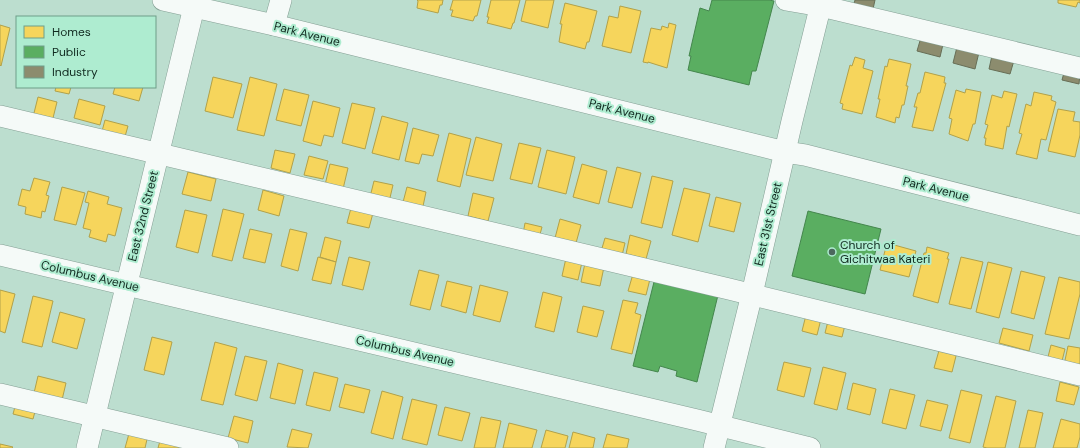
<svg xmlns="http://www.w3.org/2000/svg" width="1080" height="448" viewBox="0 0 1080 448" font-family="'DM Sans',sans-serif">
  <rect width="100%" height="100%" fill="#bcdecf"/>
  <g fill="#f6d55c" stroke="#b1a14a">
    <path d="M417,0H443L442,5H440L438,13L417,8L418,1Z"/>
    <path d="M453,0H481L477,16H475L473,21L451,16L453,10H450Z"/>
    <path d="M491,0H520L514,23H513L511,29L487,23L489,17H487Z"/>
    <path d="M526,0H554L548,28L521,21Z"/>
    <path d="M1058,0H1080V3L1078,2L1076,7L1058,3Z"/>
    <path d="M565,3L597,11L589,42H587L585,49L559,42L562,24H560Z"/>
    <path d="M620,6L641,11L631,53L602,46L609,16L618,18Z"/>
    <path d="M669,23L676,25L667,68L648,62V63L643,62L651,28L661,30L662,26L668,28Z"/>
    <path d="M0,25L10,28L1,66L0,65Z"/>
    <path d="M855,57L865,60L863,68L873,71L862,114L842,109L843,104L840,103L850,65L852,66Z"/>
    <path d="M889,59L911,64L906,86H908L904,105H902L899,118L896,117L895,123L876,117L880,99H878L885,66L887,67Z"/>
    <path d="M925,72L945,77L944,83H946L933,131L912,127L917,107H914L918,93H920Z"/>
    <path d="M213,77L242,84L233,118L205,111Z"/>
    <path d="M250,77L277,84L264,136L237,130Z"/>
    <path d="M56,87H71L69,94L55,91Z"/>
    <path d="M115,87H143L139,101L113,94Z"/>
    <path d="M284,89L309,95L301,126L276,120Z"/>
    <path d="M966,89L981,92L975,124H973L968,141L949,134L952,119L949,118L956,90L965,93Z"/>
    <path d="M1004,91L1017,94L1009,127L1007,126L1003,149L985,145L986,138H984L988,125L985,124L992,95L1002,98Z"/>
    <path d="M1034,92L1052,96L1051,100L1056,102L1046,140L1041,139L1037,159L1016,154L1022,134L1019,133L1026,104L1031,106Z"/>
    <path d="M38,97L57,102L52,122L33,117Z"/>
    <path d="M79,99L105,106L100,125L74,118Z"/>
    <path d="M313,101L340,108L333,137L324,135L321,146L303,141Z"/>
    <path d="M352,103L375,108L365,149L342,143Z"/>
    <path d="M1058,109L1075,112L1073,121L1080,122V135L1075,157L1048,151Z"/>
    <path d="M382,116L408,123L399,160L372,153Z"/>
    <path d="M105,120L128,126L124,140L101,135Z"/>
    <path d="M413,128L439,135L433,156L422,154L419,164L405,161Z"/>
    <path d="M449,133L471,139L460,187L437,181Z"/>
    <path d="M476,137L502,144L493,181L466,175Z"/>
    <path d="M519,143L541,148L532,184L510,179Z"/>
    <path d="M275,150L295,154L290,173L271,168Z"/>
    <path d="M547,150L575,157L566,194L538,187Z"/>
    <path d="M309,156L328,161L323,179L304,175Z"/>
    <path d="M330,164L348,168L343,189L325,185Z"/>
    <path d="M582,164L607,171L599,204L573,197Z"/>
    <path d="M617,167L641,173L632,208L608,202Z"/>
    <path d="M188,172L216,179L211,201L182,194Z"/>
    <path d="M652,176L673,181L662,228L641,223Z"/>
    <path d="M34,178L50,182L46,195L49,196L45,212L42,211L41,218L25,214L26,207L18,205L22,189L30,191Z"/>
    <path d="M374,181L393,185L389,202L370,197Z"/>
    <path d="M62,187L85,193L76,225L54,220Z"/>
    <path d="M407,187L426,192L422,211L402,206Z"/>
    <path d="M684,188L710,194L698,242L672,235Z"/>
    <path d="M263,190L284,196L279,216L258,210Z"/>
    <path d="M88,191L109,197L107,204L122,208L115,236L108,234L106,242L89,237L91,230L83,228L89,203L85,202Z"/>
    <path d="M473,193L494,198L488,221L468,216Z"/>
    <path d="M716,197L741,203L734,232L709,226Z"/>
    <path d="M351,208L373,213L369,228L347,223Z"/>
    <path d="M223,209L244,214L232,261L212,256Z"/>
    <path d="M185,210L207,215L198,253L176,247Z"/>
    <path d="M560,219L581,225L576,243L555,238Z"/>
    <path d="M525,223L542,227L539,238L523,234Z"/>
    <path d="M250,229L272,234L265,263L243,258Z"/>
    <path d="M290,229L307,233L298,271L281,266Z"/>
    <path d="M630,235L651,241L646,259L626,254Z"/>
    <path d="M325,237L341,241L336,262L320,257Z"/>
    <path d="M605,238L625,243L621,260L600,255Z"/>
    <path d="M887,243L916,251L909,277L880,270Z"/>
    <path d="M927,247L949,253L947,259H949L938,303L913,296L924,253H926Z"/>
    <path d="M318,257L336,262L331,284L312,280Z"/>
    <path d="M349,257L370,262L363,290L342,285Z"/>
    <path d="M961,257L983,262L971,309L949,304Z"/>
    <path d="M566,258L582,262L578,280L562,276Z"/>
    <path d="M988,262L1012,268L999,318L976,312Z"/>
    <path d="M585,263L604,267L600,286L581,282Z"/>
    <path d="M419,270L439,275L430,310L410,305Z"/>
    <path d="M1021,271L1045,277L1034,319L1011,313Z"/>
    <path d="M633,274L650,279L646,295L628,291Z"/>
    <path d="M1059,277L1080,282V294L1069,339L1045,334Z"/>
    <path d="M447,281L472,287L466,313L441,306Z"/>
    <path d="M480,285L508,292L500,322L473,315Z"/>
    <path d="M0,290L15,294L5,333L0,331Z"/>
    <path d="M543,292L562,297L554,332L535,327Z"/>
    <path d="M33,296L53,301L42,347L22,342Z"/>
    <path d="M623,300L638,303L635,313L641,315L632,354L611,349Z"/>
    <path d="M583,306L604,311L597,337L577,332Z"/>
    <path d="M60,312L85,319L77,349L52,342Z"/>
    <path d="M806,315L821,319L817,335L802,331Z"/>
    <path d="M828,321L845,325L842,337L825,333Z"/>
    <path d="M1003,328L1033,335L1029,351L999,343Z"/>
    <path d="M152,337L172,342L164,375L144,370Z"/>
    <path d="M215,342L237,348L223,405L201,400Z"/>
    <path d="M1051,345L1065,349L1061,365L1047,361Z"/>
    <path d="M1068,346L1080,348V368L1064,365Z"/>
    <path d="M940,347L957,352L952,372L934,368Z"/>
    <path d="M245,356L267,361L257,401L235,395Z"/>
    <path d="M784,362L811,368L804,397L777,390Z"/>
    <path d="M278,363L303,370L295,404L270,398Z"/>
    <path d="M823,367L846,373L837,410L814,404Z"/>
    <path d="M314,372L338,378L330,411L306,405Z"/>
    <path d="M38,376L66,383L62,400L34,393Z"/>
    <path d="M1060,382L1079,387L1074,405L1056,401Z"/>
    <path d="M853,383L876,389L870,415L847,409Z"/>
    <path d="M345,384L370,390L364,413L339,407Z"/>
    <path d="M890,389L915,395L906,429L882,423Z"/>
    <path d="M961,390L982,395L970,443L949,438Z"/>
    <path d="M382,391L403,397L393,439L371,433Z"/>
    <path d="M996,396L1016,401L1005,448H987L983,447Z"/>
    <path d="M412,399L437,405L427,445L402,439Z"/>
    <path d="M927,400L948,405L941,431L920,426Z"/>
    <path d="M16,403L36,408L33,419L13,414Z"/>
    <path d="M445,407L470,413L462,441L438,435Z"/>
    <path d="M1028,410L1043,413L1035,448H1019Z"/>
    <path d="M234,416L253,421L248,443L228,438Z"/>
    <path d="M481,417L501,421L495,448H474Z"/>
    <path d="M1061,419L1080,424V437L1077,448H1053Z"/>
    <path d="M509,423L537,430L532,448H503Z"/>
    <path d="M292,429L312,434L308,448L287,447Z"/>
    <path d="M130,430L148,435L145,448H125Z"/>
    <path d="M546,430L568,436L565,448H541Z"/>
    <path d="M573,432L595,438L593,448H569Z"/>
    <path d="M607,434L629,439L627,448H603Z"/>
    <path d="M161,437L180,442L179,448H158Z"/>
    <path d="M0,444L13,447L12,448H0Z"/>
  </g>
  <g fill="#5aae61" stroke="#44864d">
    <path d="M712,0H769L774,1L756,71H752L749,85L688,70L691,56H689L700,8L709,11Z"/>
    <path d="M808,211L881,229L865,294L792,276Z"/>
    <path d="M655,278L718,295L697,382L676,376L677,371L660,366L658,372L633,366Z"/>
  </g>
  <g fill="#8c8c6e" stroke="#676e56">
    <path d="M855,0H875L873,9L854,4Z"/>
    <path d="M922,34L944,40L940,57L917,51Z"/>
    <path d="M958,43L980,48L975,69L953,63Z"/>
    <path d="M993,51L1015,57L1010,74L989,69Z"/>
    <path d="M1065,69L1080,73L1079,84L1062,80Z"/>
  </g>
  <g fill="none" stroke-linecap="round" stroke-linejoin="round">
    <defs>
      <g id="minor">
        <path d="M163,0L274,25L785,152L805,155L1080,225"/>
        <path d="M786,0L821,6L1080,68"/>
        <path d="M274,25L281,0"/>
        <path d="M0,116L729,289L1080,375"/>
        <path d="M0,255L697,420L810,448"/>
        <path d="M0,394L228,448"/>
        <path d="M87,448L194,7"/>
        <path d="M714,448L752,294L792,121L822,0"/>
      </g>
    </defs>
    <use href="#minor" stroke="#849f94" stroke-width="22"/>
    <use href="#minor" stroke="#f5faf8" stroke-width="21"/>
  </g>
  <circle fill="#4c685d" stroke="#aeecd0" stroke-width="1.5" cx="832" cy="252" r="4"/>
  <g text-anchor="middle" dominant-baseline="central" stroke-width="4" stroke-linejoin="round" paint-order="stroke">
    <g font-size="12" fill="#10291f" stroke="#aeecd0">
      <text transform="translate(307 34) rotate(14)">Park Avenue</text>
      <text transform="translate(622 111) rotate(14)">Park Avenue</text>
      <text transform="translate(936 189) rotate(14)">Park Avenue</text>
      <text transform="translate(143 216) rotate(-76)">East 32nd Street</text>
      <text transform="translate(768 224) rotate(-77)">East 31st Street</text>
      <text transform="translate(90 276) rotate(13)">Columbus Avenue</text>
      <text transform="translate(405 351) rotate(13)">Columbus Avenue</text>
    </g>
    <g font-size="12" fill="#10291f" stroke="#aeecd0" text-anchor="start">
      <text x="840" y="245">Church of<tspan x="840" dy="14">Gichitwaa Kateri</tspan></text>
    </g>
  </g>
  <rect x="16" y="16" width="140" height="72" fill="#aeecd0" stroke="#6f9e89"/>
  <rect x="24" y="26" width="20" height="12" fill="#f6d55c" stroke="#6f9e89"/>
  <text x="52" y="36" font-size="12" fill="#10291f">Homes</text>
  <rect x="24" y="46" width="20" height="12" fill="#5aae61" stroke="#6f9e89"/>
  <text x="52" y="56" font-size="12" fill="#10291f">Public</text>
  <rect x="24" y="66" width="20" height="12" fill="#8c8c6e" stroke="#6f9e89"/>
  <text x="52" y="76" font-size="12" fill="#10291f">Industry</text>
</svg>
